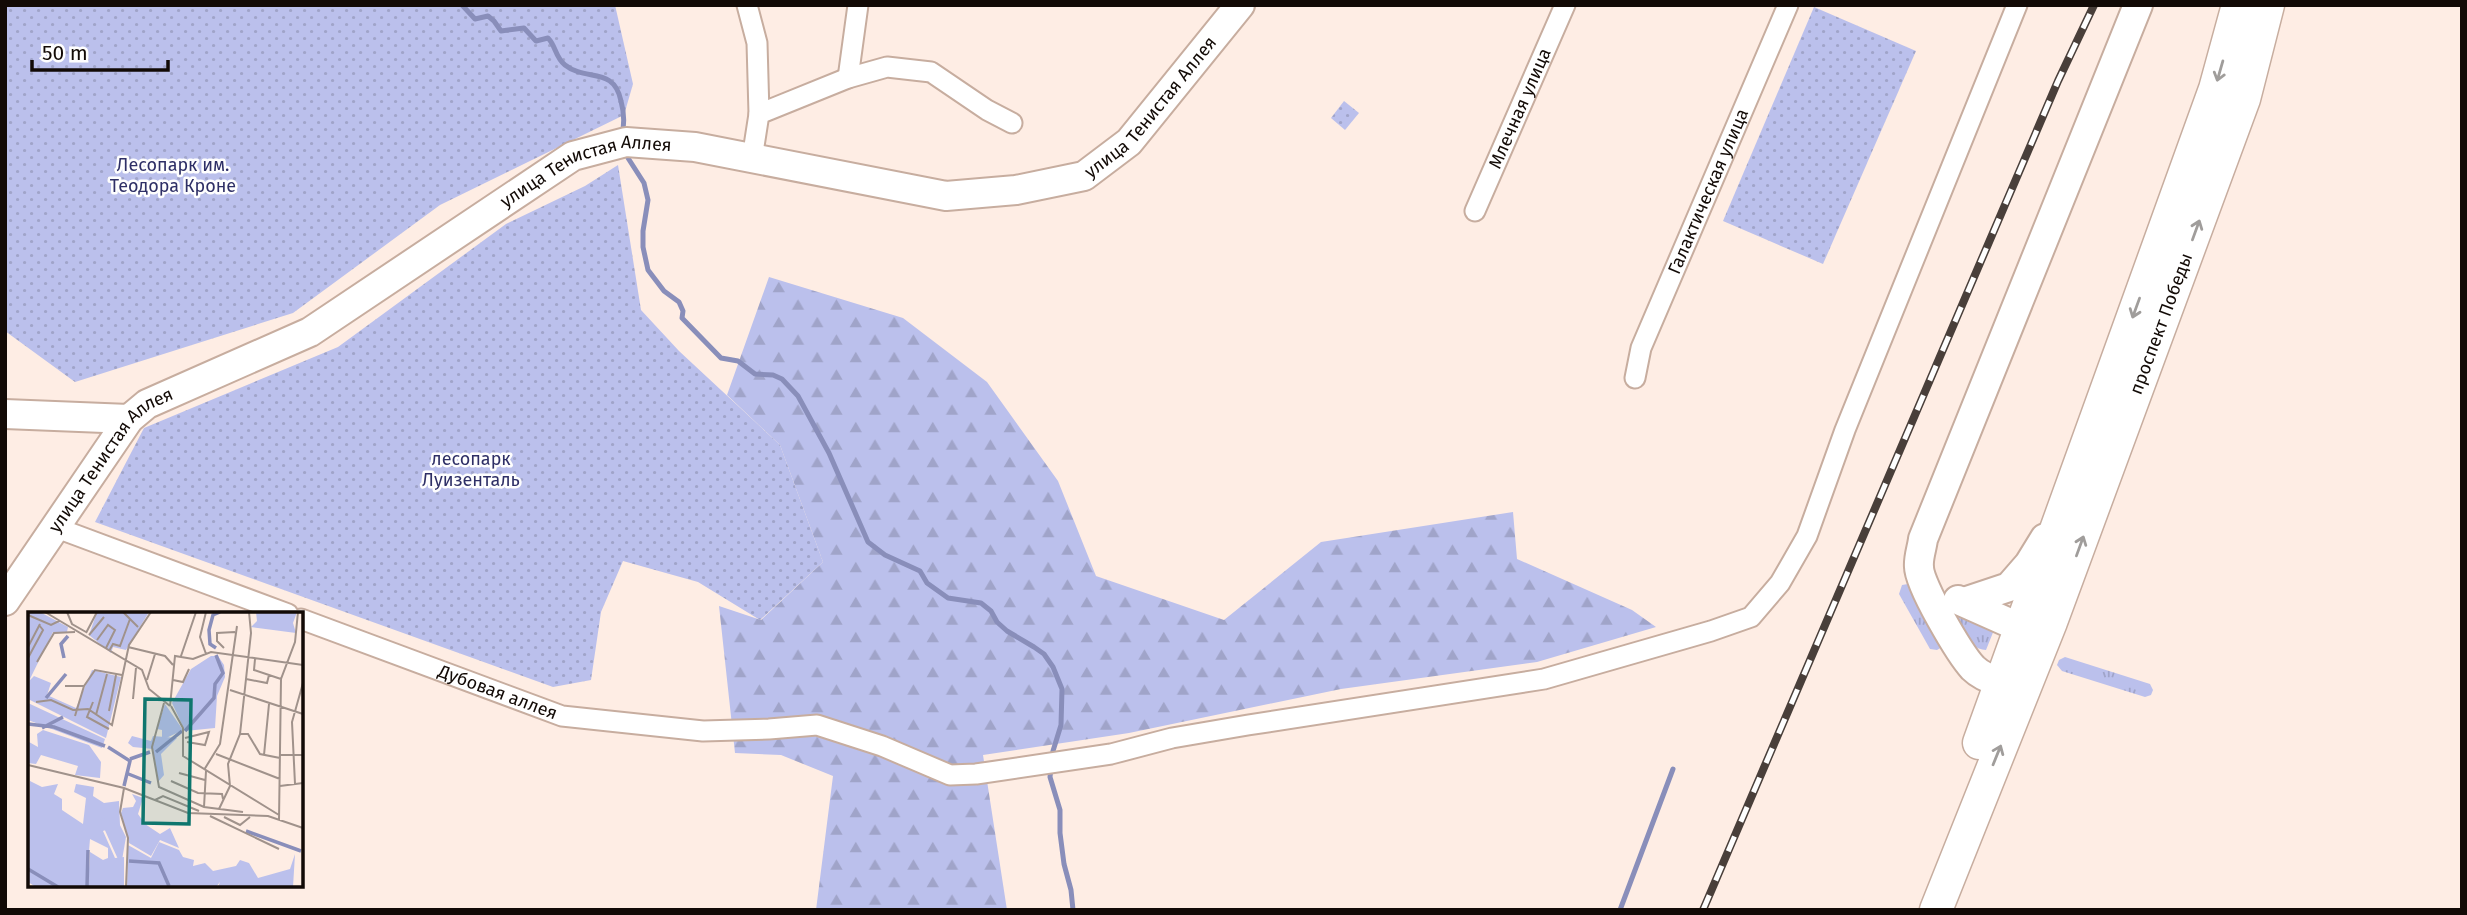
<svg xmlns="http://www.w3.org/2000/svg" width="2467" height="915" viewBox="0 0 2467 915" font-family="'Fira Sans',sans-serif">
  <defs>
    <pattern id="grass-tufts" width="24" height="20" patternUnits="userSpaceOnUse" patternTransform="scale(1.75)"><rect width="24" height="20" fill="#bbc0ec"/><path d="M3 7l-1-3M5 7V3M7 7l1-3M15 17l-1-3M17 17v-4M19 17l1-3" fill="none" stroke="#a0a4c9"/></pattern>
    <pattern id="forest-firs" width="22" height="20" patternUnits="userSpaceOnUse" patternTransform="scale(1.75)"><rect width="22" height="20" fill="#bbc0ec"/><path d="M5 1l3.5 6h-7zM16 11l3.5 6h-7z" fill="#a0a4c9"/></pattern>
    <pattern id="park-dots" width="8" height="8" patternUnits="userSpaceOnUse" patternTransform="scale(1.75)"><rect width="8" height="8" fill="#bbc0ec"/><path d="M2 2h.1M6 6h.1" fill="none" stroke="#a0a4c9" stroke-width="1.8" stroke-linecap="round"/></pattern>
  </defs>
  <rect width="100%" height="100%" fill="#feede4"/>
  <g fill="url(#grass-tufts)">
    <path d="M1908,584L1914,587L1942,647L1937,650L1930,649L1899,594L1902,585Z"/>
    <path d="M1948,606L1994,630L1986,650C1966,649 1957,622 1948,606Z"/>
    <path d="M2065,657L2150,684L2153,690L2151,695L2145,697L2062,671L2057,665L2059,660Z"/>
  </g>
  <path fill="url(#forest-firs)" d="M769,277L903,318L987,382L1058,481L1096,576L1224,620L1321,542L1513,512L1517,559L1632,610L1656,627L1537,662L1341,689L1129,733L983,755L1007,910H816L833,776L781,755L735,753L719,606L761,620L823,562L780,445L727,395Z"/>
  <g fill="url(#park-dots)">
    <path d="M5,5H615L633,84L624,115L440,205L293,313L75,382L5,331Z"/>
    <path d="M1814,7L1916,51L1823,264L1723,221Z"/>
    <path d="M1344,101L1359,113L1345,130L1331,118Z"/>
    <path d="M618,165L641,310L679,351L780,445L823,562L760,620L698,582L623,561L601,612L591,680L553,687L95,522L144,428L338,347L506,224L585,186Z"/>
  </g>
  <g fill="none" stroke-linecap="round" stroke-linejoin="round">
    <g stroke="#898eba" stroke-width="5">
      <path d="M462,5L475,19L488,16L494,21L501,31L524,28L536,41L548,38C556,46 555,57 565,65C586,82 614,66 621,101C624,112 625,122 622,134"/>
      <path d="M628,158L644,183L648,200L643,231V247L648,270L664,291L679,302L683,311L682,318L721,358L738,361L755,374L773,375L782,379L798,396L829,453L868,542L885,555L920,571L927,583L948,598L981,603L991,611L997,622L1007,631L1034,647L1044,654L1053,667L1062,689L1061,725L1053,751L1050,777L1060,810V833L1064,864L1071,890L1073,910"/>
      <path d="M1620,910L1673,769"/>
    </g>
    <defs>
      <g id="street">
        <path d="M747,5L757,43L759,114"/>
        <path d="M848,78L858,5"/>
        <path d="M752,159L759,114L848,78L887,67L931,72L987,110L1012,123"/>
        <path id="s1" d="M1475,211L1565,5"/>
        <path id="s2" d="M1635,378L1641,348L1788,5"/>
        <path d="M57,528L288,614"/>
        <path id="s3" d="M301,619L562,716L703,731L769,729L817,725L882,746L950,775L976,774L1111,754L1172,738L1248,725L1544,679L1711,631L1751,617L1780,583L1807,536L1845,430L2017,5"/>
      </g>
      <g id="secondary">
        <path d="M5,414L129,419"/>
        <path d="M1958,600L2039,636"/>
        <path id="s4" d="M5,601L129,419L147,404L310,332L573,156L626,142L695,147L946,196L1016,190L1084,176L1129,142L1240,5"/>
        <path d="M1964,602L2009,587L2029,564L2045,538"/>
        <path d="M2002,683C1992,680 1981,676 1973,668C1960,654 1919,585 1919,567C1918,558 1922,548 1923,539L2138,5"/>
      </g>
      <g id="primary">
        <path d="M1979,743L2215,89L2238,5"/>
        <path id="s5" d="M1936,910L2051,622L2244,99L2268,5"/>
      </g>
    </defs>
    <use href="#street" stroke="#c7ad9f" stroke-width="23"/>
    <use href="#secondary" stroke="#c7ad9f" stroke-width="32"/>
    <use href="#primary" stroke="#c7ad9f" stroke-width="35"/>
    <use href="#street" stroke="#fff" stroke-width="19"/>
    <use href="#secondary" stroke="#fff" stroke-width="28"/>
    <use href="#primary" stroke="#fff" stroke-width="32"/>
    <defs>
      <path id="rail" d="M1703,910L2058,81L2094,5"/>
    </defs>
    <use href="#rail" stroke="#493f3a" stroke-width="8"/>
    <use href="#rail" stroke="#fefefe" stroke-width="5" stroke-dasharray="16" stroke-linecap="butt"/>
  </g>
  <defs><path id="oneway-shaft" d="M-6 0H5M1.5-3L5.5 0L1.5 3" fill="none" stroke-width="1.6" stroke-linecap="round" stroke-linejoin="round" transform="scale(1.75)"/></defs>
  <g stroke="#a09d9b">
    <use href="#oneway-shaft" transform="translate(2220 71) rotate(106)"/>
    <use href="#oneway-shaft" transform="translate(2196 230) rotate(-70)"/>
    <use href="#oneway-shaft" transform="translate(2136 308) rotate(110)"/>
    <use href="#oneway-shaft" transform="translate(2080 546) rotate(-70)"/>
    <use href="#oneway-shaft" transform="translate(1997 755) rotate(-68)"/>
  </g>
  <g text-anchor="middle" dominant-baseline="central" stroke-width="5" stroke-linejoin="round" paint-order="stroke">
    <g font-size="18" fill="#120a06" stroke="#fefefe">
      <text stroke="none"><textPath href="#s4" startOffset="1354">улица Тенистая Аллея</textPath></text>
      <text stroke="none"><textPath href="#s1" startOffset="112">Млечная улица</textPath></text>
      <text stroke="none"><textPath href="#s4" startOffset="746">улица Тенистая Аллея</textPath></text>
      <text stroke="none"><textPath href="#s2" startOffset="201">Галактическая улица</textPath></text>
      <text stroke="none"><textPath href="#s5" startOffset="628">проспект Победы</textPath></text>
      <text stroke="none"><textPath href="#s4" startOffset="178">улица Тенистая Аллея</textPath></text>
      <text stroke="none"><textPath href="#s3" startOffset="210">Дубовая аллея</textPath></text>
    </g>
    <g font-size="18" fill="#2e2f66" stroke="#fefefe">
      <text x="173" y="165">Лесопарк им.<tspan x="173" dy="21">Теодора Кроне</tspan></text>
      <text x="471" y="459">лесопарк<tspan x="471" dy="21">Луизенталь</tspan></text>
    </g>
  </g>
  <g transform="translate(28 612)">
    <rect width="275" height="275" fill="#feede4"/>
    <path d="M15,118L61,133L73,150L72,166L47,163L50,154L13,143L8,152L0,151L1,130L10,135L9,122ZM104,124L123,129L125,124L149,126L133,142L136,163L130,170L125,137L105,135L100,131ZM2,169L14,175L30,172L26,182L34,187V198L55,212L58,186L46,180L48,172L66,175L65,184L76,191L91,189L92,213L75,219L87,246L96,245V275H60L62,240L75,248L80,246V236L62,227L58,275H8L0,270ZM104,182L115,186L110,202L117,212L132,222L142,216L151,236L132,228L123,244L101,231L93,201L95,196L105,195L108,189Z" fill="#bbc0ec"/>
    <path d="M0,91L77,127L74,136L0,108ZM71,205L92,213L98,225L93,254ZM131,230L151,238L155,245L166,248L165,254L177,251L185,259L208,254L212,248L221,251L230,266L262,257L267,242L265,275H190L192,270L188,275H99L100,233L123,246Z" fill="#bbc0ec"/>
    <path d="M228,0H269L265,11L268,21L223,15L229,9Z" fill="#bbc0ec"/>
    <path d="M183,44H190L196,53L197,65L189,84L187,116L157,119L144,91L163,57ZM137,92L155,118L134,128V118L129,117Z" fill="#bbc0ec"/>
    <path d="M0,0H12L40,15L39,20H25L1,69L6,64L23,71L19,83L48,96L64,58L93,65L78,126L0,87ZM69,0H121L98,38L85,35L83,41L61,23Z" fill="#bbc0ec"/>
    <path fill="none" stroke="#898eba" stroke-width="3.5" d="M188,36L182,32L181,18L185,3L192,0M36,46L33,32L40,24M18,86L38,62M0,112L26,115L77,134M14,116L35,105M157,119L186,86L187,72L195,61L188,43M80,135L102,149L96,174M128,140L154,119M102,147L122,140M98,161L123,171M218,219L273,239M101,249L131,251L141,274M0,257L30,275M59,275L60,238"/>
    <path fill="none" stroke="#a0928b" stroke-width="2" d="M17,0L114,58L121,77L142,94M39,0L44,12L58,20M95,0L110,15M0,3L23,13L31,9M58,21L69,0M61,23L76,5M69,28L80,13L87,18L78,36M0,35L12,12M100,35L137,44L145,53M196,36L189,29V21L207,20M81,39L85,32L92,34L102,7M178,42L172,25L178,0M153,44L168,0M0,46L15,18L11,13M227,47L226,58L253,67M9,50L26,21L47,20M218,67L239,71L241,63M119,68L127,42M145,68L155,70L161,57M37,74H56L67,58L94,63M202,78L275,102M105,87L108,56M8,90L23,88L45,98L60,97L84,113L101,33L123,0M65,90L59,105L81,117M136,91L124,135L131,175L176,195L215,200M142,94L147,44L165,47L183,40L275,53M143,94L155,116V144L251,203M81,99L88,63M68,103L79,62M47,104L56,74M212,122H220L232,142L252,146M157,126L181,120L177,133L159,130M188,142L252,167M236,143L241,92M252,143H275M0,153L96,176L160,201L240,204L275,216M176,158L192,132L209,14M151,161L177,168M143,169L170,181L194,182L195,187M267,172L264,110L275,71M252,174L275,171M96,176L92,200L100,226L98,275M127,188L135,184L171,199M176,195L178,159M191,197L202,174L200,152L212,122L223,21L221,0M182,204L251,237M196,205L212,213L222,205M251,208L253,67L267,30L270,0"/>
    <path fill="#0f766e" fill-opacity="0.15" stroke="#0f766e" stroke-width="3.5" d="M117,87L163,88L161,212L115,211Z"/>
    <rect width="275" height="275" fill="none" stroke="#120a06" stroke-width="3.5"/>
  </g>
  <rect width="2467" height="915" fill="none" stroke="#120a06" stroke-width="14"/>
  <path d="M32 60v10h136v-10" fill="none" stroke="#120a06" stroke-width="3.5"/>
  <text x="42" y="60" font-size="21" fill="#120a06" stroke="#fefefe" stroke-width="5" paint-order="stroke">50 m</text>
</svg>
